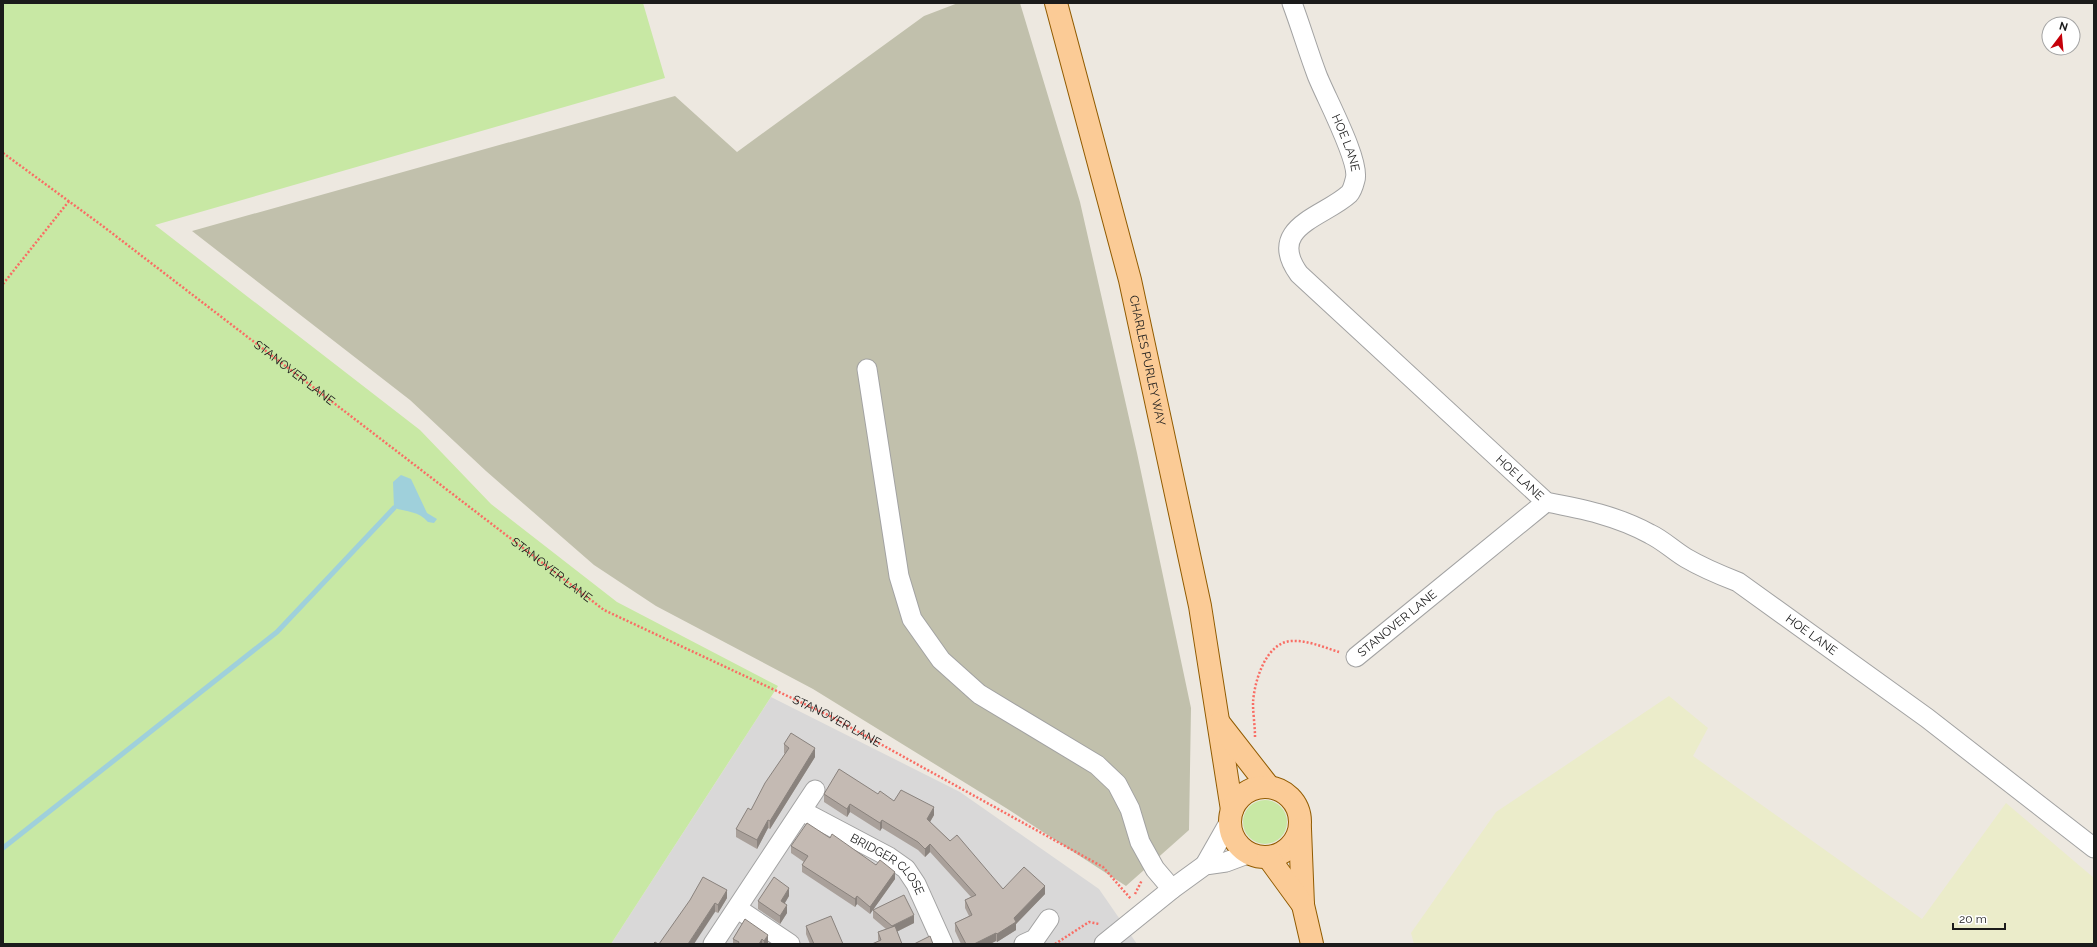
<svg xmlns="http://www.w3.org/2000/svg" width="2097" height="947" viewBox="0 0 2097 947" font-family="Raleway,sans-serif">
  <rect width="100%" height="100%" fill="#ede8e0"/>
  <path fill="#d9d8d8" d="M771,697L960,792L1099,889L1137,944H611Z"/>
  <path fill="#c1c0ac" d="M958,3H1020L1080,202L1137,453L1191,708L1189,830L1126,886L1006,808L813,689L656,606L594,565L486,471L410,400L192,231L675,96L737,152L924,16Z"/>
  <path fill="#ebecca" d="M1669,696L1708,728L1693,756L1922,919L2006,803L2094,878V944H1414L1411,933L1496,812Z"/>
  <g fill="#c8e8a4">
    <path d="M3,3H643L665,78L155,225L420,430L491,504L617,602L778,686L611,944H3Z"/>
    <circle cx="1265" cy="822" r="22"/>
  </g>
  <path fill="#9fd0db" d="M401,475L411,479L427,513L437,519L434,523L428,522C419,511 407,512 394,508L393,482Z"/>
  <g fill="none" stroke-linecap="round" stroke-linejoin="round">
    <path stroke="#9fd0db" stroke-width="5" d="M3,848L277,632L394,508"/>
    <defs>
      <g id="minor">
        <path id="s2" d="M1292,3C1301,27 1308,51 1317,75C1325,96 1361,162 1355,180C1354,184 1352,191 1349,194C1324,217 1265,227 1299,274L1546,502C1583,509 1617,516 1650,534C1663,540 1674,551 1686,558C1703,568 1720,575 1738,582L1927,718L2094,848"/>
        <path d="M867,369L899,576L912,619L941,660L979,694L1097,765L1117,784L1130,809L1140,842L1155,869L1172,889"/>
        <path id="s3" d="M1356,657L1546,502"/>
        <path id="s4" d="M802,811L889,857L906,869L916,884L943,944"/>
        <path d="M1205,865L1230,821"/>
        <path d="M738,909L790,944"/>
        <path d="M713,944L815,790"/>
        <path d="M1024,944L1035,939L1049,919"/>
        <path d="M1104,944L1172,889L1205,865L1226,862L1250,853"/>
      </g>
      <g id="major">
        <path id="s5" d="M1056,3L1130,280L1200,606L1232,810"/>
        <path d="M1219,723L1269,787"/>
        <circle cx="1265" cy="822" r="35"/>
        <path d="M1300,829L1303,905L1312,944"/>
        <path d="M1268,857L1303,905"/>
      </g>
    </defs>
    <use href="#minor" stroke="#a2a2a2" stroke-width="21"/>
    <use href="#major" stroke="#915b00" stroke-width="24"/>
    <g stroke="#f96d64" stroke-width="2.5" stroke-dasharray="2 2" stroke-linecap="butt">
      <path id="s1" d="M3,153L104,227L604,610L828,715L1103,867L1131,899"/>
      <path d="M3,284L69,201"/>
      <path d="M1255,737C1255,726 1253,714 1253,703C1254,683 1265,643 1291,641C1307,640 1323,647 1339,652"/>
      <path d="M1135,894L1142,880"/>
      <path d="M1055,944L1089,922L1099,924"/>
    </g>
    <use href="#minor" stroke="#fff" stroke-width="19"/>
    <use href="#major" stroke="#fbcb96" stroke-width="22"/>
  </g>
  <g fill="#a9a09a">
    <path d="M784,744L815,757L770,829L768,828L757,849L736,837V829L751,810L785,754L784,753Z"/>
    <path d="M824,794H878L894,801L934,815L930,822L1003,889L1045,894L1016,924V930L997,942L996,941L990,944H961L955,931V923L969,916L965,908V900L971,897L930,852L925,857L918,850L882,828L880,831L850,812L847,817L824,802Z"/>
    <path d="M830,838L895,879L870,914L857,904L855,907L802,872V865L804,862L791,853V846Z"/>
    <path d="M789,896L785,903L787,913L780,924L758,909V901Z"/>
    <path d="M727,898L718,913L690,900Z"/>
    <path d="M873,910L914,923L879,941L878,940V932L886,929L873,918Z"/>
    <path d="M745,919L768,943V944H733V939Z"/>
    <path d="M806,926L843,944H810L806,934Z"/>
  </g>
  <g fill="#89827d">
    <path d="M815,748V757L770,829V821Z"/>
    <path d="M850,804V812L847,817V809Z"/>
    <path d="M934,807V815L927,827V819Z"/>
    <path d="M768,820V828L757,849V840Z"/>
    <path d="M882,820V828L880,831V823Z"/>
    <path d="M930,844V852L925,857V849Z"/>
    <path d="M895,872V879L870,914V907Z"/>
    <path d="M1045,886V894L1016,924V930L997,942V934L1014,918Z"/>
    <path d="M789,888V896L781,909V901Z"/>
    <path d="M727,890V898L718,913V905Z"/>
    <path d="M857,896V904L855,907V899Z"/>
    <path d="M715,903V912L694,944H688Z"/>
    <path d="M787,905V913L780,924V916Z"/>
    <path d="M914,915V923L892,934V926Z"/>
    <path d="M996,933V941L990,944H974Z"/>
    <path d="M768,935V944H764V941Z"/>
    <path d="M762,939V944H759Z"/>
  </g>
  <g fill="#c4bab3" stroke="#89827d">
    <path d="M791,733L815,748L770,821L768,820L757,840L736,829L748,808L751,810L765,783L789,748L784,744Z"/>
    <path d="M839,769L878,794L880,791L894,801L901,790L934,807L927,819L950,841L957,835L1003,889L1024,867L1045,886L1014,918L1016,922L997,934L996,933L974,944H966L955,923L972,915L965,900L976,895L930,844L925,849L918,842L882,820L880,823L850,804L847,809L824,794Z"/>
    <path d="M807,823L830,838L832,834L876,865L880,860L895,872L870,907L857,896L855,899L802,865L808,856L791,846Z"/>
    <path d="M703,877L727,890L718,905L715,903L688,944H659L690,900Z"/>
    <path d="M774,877L789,888L781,901L787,905L780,916L758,901Z"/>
    <path d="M904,895L914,915L892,926L873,910Z"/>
    <path d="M831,916L843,944H814L806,926Z"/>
    <path d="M745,919L768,935L764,941L762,939L759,944H738L739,942L733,939Z"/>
    <path d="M895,926L902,944H872L881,940L878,932Z"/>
    <path d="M930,936L933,944H914Z"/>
    <path d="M655,942L658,944H653Z"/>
  </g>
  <g text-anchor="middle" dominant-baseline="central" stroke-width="3" stroke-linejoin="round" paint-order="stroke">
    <g font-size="12" fill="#1b1b1b" stroke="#fff">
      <text stroke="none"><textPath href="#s2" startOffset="150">HOE LANE</textPath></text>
      <text stroke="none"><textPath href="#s5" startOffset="369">CHARLES PURLEY WAY</textPath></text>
      <text stroke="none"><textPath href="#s1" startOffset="365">STANOVER LANE</textPath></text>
      <text stroke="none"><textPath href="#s2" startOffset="617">HOE LANE</textPath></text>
      <text stroke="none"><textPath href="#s1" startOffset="689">STANOVER LANE</textPath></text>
      <text stroke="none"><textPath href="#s3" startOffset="53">STANOVER LANE</textPath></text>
      <text stroke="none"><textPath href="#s2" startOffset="953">HOE LANE</textPath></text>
      <text stroke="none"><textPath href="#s1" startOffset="1013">STANOVER LANE</textPath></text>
      <text stroke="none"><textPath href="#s4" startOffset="102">BRIDGER CLOSE</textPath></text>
    </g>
  </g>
  <rect width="2097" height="947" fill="none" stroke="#1b1b1b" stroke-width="8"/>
  <g transform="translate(2061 36) rotate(16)"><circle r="19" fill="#ffffff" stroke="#a4a4a4"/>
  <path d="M0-3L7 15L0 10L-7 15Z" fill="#c50009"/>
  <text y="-6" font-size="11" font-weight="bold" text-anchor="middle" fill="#1b1b1b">N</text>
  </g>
  <path d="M1953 923v6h52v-6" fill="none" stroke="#1b1b1b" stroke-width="2"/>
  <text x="1959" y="923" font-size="12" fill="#1b1b1b" stroke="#ffffff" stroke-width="3" paint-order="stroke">20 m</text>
</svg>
